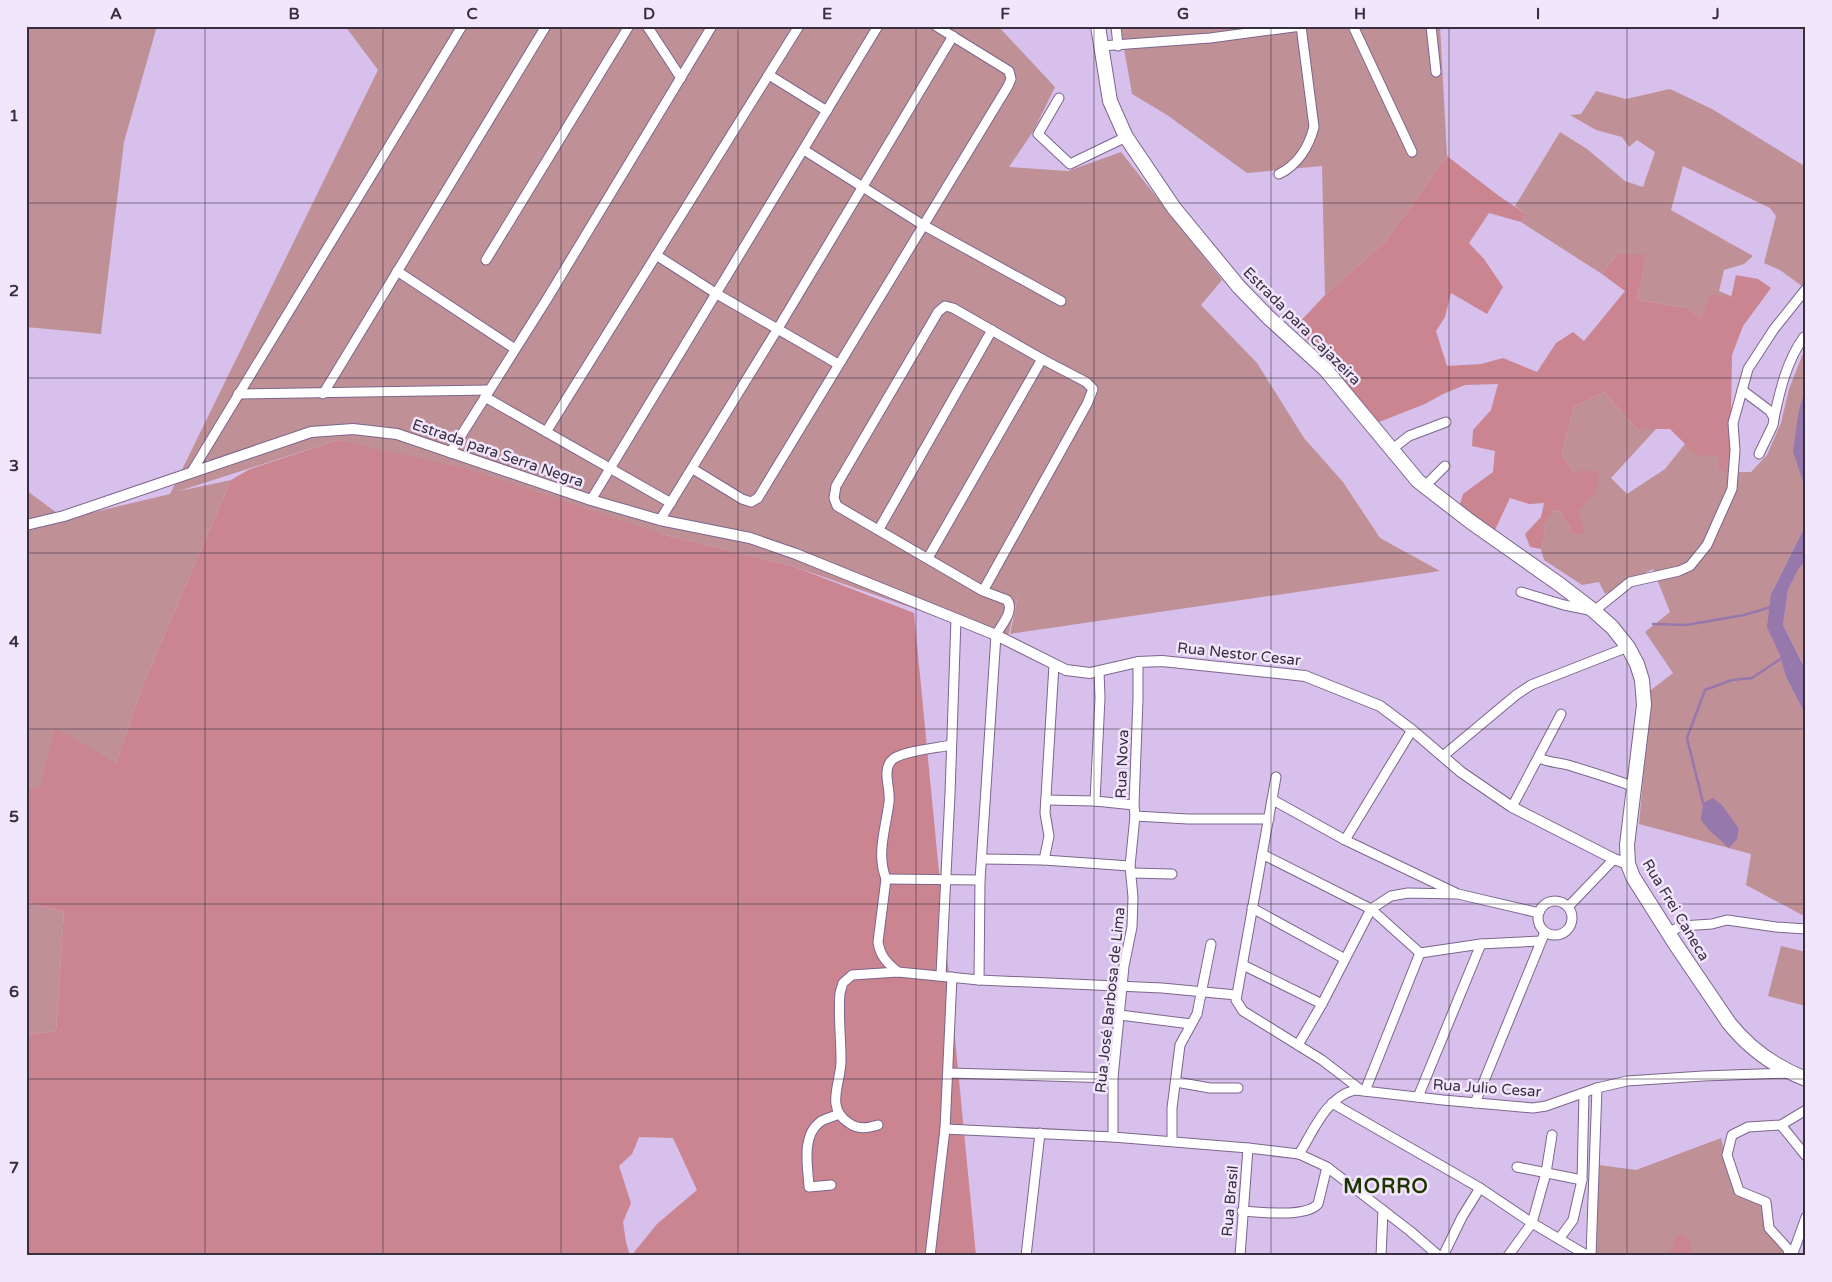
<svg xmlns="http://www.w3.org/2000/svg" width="1832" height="1282" viewBox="0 0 1832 1282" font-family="'Varela Round',sans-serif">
  <rect width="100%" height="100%" fill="#d7c0eb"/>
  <g fill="#c09097">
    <path d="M26,26H157L124,142L101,334L26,327Z"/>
    <path d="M345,26H998L1055,87L1034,130L1009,167L1068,171L1121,152L1222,280L1201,305L1257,363L1304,438L1343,482L1380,538L1440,571L1010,634L1019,591L1007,641L795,567L665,535L338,440L179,491L231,480L142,687L116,763L40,788H26V490L65,519L170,494L378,70Z"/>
    <path d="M1120,26H1440L1447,156L1386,241L1325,295L1322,166L1247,173L1167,115L1132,94Z"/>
    <path d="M1670,89L1712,109L1806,167V289L1780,270L1764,263L1776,216L1770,208L1683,166L1671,210L1753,256L1744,264L1724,270L1719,291L1731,296V298L1702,319L1688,308L1637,300L1645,264L1617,254L1602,274L1521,222L1526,214L1515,206L1560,132L1587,149L1625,181L1643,187L1655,152L1637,140L1629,147L1622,137L1596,130L1570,115L1581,114L1596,91L1626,99Z"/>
    <path d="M1806,346L1802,479L1806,497V524L1771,594L1779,653L1786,677L1806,716V917L1746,885L1751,854L1639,824L1651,690L1673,673L1645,632L1670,612L1653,569L1605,594L1599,582L1582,585L1544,560L1541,549L1545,534L1544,525L1552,510L1561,512L1573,534L1579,510L1573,471L1562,454L1574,407L1604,392L1637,429H1656L1611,478L1627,494L1665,469L1685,444L1719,456L1730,472H1751L1767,455L1781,423L1789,389Z"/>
    <path d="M1806,562V669L1783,625L1788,590L1799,568Z"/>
    <path d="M26,902L64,912L56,1031L26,1035Z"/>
    <path d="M1781,946L1806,952V1006L1768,996Z"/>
    <path d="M1721,1138L1735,1195L1764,1203L1767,1230L1796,1256H1690L1691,1254H1669L1668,1256H1596L1599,1165L1636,1170Z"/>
  </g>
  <g fill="#ca8590">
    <path d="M1447,156L1499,196L1526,214L1521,222L1489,213L1469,243L1484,259L1503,287L1487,314L1451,293L1445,317L1436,331L1447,366L1481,364L1503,358L1537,372L1556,343L1573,332L1584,341L1625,291L1602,274L1617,254H1644L1645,264L1637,300L1688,308L1702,319L1710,294L1731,298L1736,275L1758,279L1771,288L1743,326L1732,355L1730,472L1719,470V456L1696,455L1670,429H1637L1604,392L1574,407L1562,454L1573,471H1599L1596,493L1579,510L1585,534H1573L1561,512L1553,510L1544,525L1545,534L1541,549L1530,547L1525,534L1541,517L1544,503L1529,504L1510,498L1495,530L1459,507L1463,494L1493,472L1495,451L1472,446L1473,430L1491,410L1498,384L1465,385L1443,394L1425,404L1379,422L1296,326L1325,295L1386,241Z"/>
    <path d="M338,440L467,469L665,535L795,567L914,613L976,1256H631L657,1224L697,1190L673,1138L639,1137L632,1154L619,1166L631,1203L623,1222L626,1242L630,1256H26V1035L56,1031L64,912L26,902V788H40L55,728L116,763L142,687L231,480L250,469Z"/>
    <path d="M1677,1235H1685L1691,1245L1690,1256H1668Z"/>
  </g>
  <g fill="#9678ad">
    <path d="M1806,387V497L1802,479L1793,451L1799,410Z"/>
    <path d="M1806,524V562L1799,568L1788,590L1783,625L1806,670V716L1786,677L1779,653L1767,627L1771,594Z"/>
    <path d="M1713,798L1722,805L1739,829L1737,839L1729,848L1708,829L1701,820L1703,803Z"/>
  </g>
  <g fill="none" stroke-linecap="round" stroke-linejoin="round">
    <g stroke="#9678ad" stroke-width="2.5">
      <path d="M1653,624L1686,625L1744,615L1771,607"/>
      <path d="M1703,803L1687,738L1705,690L1732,680L1752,678L1782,658"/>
    </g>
    <defs>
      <g id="minor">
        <path d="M647,26L681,78"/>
        <path d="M1116,26L1118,46"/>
        <path d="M1353,26L1412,152"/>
        <path d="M1431,26L1436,72"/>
        <path d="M1101,46L1210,38L1301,26L1314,127C1309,146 1298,165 1279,174"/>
        <path d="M769,75L827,111"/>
        <path d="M1059,98L1038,134L1070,164L1126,137"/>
        <path d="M804,150L923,225L1061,301"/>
        <path d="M656,255L717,294L838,364"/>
        <path d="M486,260L629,26"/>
        <path d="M397,271L515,349"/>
        <path d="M1742,390L1770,411L1774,418L1773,425L1759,454"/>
        <path d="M238,394L489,390"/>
        <path d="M323,394L546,26"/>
        <path d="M485,397L671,503"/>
        <path d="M1774,418C1780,390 1787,360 1804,337"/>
        <path d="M546,432L799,26"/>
        <path d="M1391,450L1409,436L1446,422"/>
        <path d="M450,453L547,299L712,26"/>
        <path d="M693,469L742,499L751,502L758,498L1008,86L1011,79L1009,71L936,26"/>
        <path d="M191,473L462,26"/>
        <path d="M1425,486L1445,466"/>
        <path d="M591,500L878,26"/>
        <path d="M660,520L777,330L953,36"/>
        <path d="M879,529L992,330"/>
        <path d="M928,558L1042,359"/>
        <path d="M1521,592L1564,605L1594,611L1630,582L1679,571L1690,566L1707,545L1732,489L1735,450L1733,423L1748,369L1774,329L1806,289"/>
        <path d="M1443,756L1516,695L1531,685L1628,647"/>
        <path d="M1539,758C1550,763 1557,762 1568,765C1591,772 1613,779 1635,787"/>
        <path d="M1276,777L1236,1000L1243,1011L1322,1060L1361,1090"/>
        <path d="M1046,800L1095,801L1134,805"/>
        <path d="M1273,800L1345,840L1458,894L1539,913"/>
        <path d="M1095,801L1100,698L1099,671"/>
        <path d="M1512,807L1561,714"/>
        <path d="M1135,816L1188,819H1269"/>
        <path d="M1345,840L1412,730"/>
        <path d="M1262,854L1371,909L1420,953L1481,944L1541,941"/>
        <path d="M982,859L1044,860L1130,866"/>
        <path d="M1044,860L1049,836L1045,813L1054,665"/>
        <path d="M1132,873L1172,874"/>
        <path d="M886,879L980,880"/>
        <circle cx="1555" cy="918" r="17"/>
        <path d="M1568,907L1614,859"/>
        <path d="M1252,908L1345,959"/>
        <path d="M1668,933L1681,926L1712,924L1727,920L1776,927L1806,929"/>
        <path d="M1243,965L1322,1004"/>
        <path d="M898,972C887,963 880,956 878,942L886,879C876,853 886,828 889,802C891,789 882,772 891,761C899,751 938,748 951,745"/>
        <path d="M941,975L950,794L956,619"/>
        <path d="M979,980L980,880L996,635C1001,625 1015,611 1007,600L983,591L837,506L834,498L836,486L938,312L945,306L953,308L1042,359L1086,382L1093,389L1087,404L983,591"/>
        <path d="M1120,1015L1191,1024"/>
        <path d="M1298,1045L1322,1004L1371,909L1391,896L1408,893L1455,894"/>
        <path d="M949,1073L1113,1078"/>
        <path d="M1176,1082L1210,1088H1238"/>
        <path d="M1365,1091L1420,953"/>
        <path d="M1418,1097L1481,944"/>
        <path d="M1332,1103L1480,1188L1532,1223L1588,1256"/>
        <path d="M1475,1103L1545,932"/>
        <path d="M878,1125C868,1128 858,1130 849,1123C824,1108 842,1081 841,1059C841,1037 838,1015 840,993L843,983L852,975L898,972L979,980L1162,988L1236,995"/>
        <path d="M1781,1125L1806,1156"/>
        <path d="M945,1129L1113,1137L1248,1148L1299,1154L1327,1167L1410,1231L1439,1256"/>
        <path d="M1113,1137V1078L1124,966L1132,927L1133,897L1130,866L1135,816L1134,805L1138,699V662"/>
        <path d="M1172,1141V1108L1180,1045L1197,1014L1211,944"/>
        <path d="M1299,1154C1313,1132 1326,1097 1355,1090L1443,1100L1533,1108L1546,1106L1597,1088L1627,1081L1703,1076L1789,1073"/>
        <path d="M1517,1167L1582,1180"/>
        <path d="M831,1185L809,1187C808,1167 801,1136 820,1122C825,1118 833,1117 839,1114"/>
        <path d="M1242,1211C1261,1212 1305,1218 1318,1204L1327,1167"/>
        <path d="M1559,1239L1573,1220L1582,1180L1584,1093"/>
        <path d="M930,1256L945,1129L952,977"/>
        <path d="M1026,1256L1040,1133"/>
        <path d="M1240,1256L1248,1148"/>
        <path d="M1381,1256L1383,1210"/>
        <path d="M1443,1256L1462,1217L1480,1188"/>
        <path d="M1508,1256L1532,1223L1546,1173L1552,1135"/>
        <path d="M1591,1256L1597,1088"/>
        <path d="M1789,1256L1788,1249L1769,1228L1766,1202L1739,1191L1727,1155L1732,1135L1748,1127L1781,1125L1806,1110"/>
        <path d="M1792,1256L1806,1217"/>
      </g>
      <path id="tertiary" d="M26,525L64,516L311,432L353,429L397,434L591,500L660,520L750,538L796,554L996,635L1066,670L1090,673L1138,662L1162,661L1305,676L1380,706L1412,730L1461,772L1512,807L1614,859L1628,864"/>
      <path id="primary" d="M1098,26L1110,101L1126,137L1174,208L1239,287L1268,317L1325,369L1418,481L1471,522L1559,584L1594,611L1612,627L1628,647L1637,664L1642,680L1644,705L1627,845L1628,864L1633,877L1676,945L1729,1023C1749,1048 1775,1067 1806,1079"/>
    </defs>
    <use href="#minor" stroke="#7c668d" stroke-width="11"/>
    <use href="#tertiary" stroke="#7c668d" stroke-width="12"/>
    <use href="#primary" stroke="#7c668d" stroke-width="16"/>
    <use href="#minor" stroke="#fff" stroke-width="9"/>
    <use href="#tertiary" stroke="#fff" stroke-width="10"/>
    <use href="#primary" stroke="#fff" stroke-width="14"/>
  </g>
  <path fill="none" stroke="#372e3f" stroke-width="1" stroke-opacity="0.55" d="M205,26V1256M383,26V1256M561,26V1256M738,26V1256M916,26V1256M1094,26V1256M1271,26V1256M1449,26V1256M1627,26V1256M26,203H1806M26,378H1806M26,553H1806M26,729H1806M26,904H1806M26,1079H1806"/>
  <g text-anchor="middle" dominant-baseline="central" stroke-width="5" stroke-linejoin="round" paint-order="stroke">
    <g font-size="15" fill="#372e3f" stroke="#f1e6fc">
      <text transform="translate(1302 326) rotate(45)">Estrada para Cajazeira</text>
      <text transform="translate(498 453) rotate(19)">Estrada para Serra Negra</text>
      <text transform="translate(1239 654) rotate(6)">Rua Nestor Cesar</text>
      <text transform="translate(1122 764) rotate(-88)">Rua Nova</text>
      <text transform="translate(1676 910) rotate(59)">Rua Frei Caneca</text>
      <text transform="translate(1110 1000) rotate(-84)">Rua José Barbosa de Lima</text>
      <text transform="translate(1487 1088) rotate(4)">Rua Julio Cesar</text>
      <text transform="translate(1230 1201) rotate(-85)">Rua Brasil</text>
    </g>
    <g font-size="20" font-weight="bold" letter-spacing="1" fill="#213500" stroke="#f1e6fc">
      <text x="1386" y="1187">MORRO</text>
    </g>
  </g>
  <rect width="1832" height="1282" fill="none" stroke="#f1e6fc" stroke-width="55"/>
  <rect x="28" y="28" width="1776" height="1226" fill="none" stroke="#372e3f" stroke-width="2"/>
  <g font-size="16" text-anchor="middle" font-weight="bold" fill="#372e3f">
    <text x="116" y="19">A</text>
    <text x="294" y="19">B</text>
    <text x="472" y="19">C</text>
    <text x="649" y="19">D</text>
    <text x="827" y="19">E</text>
    <text x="1005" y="19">F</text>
    <text x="1183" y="19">G</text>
    <text x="1360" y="19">H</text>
    <text x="1538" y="19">I</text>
    <text x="1716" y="19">J</text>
    <text x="14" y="121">1</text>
    <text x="14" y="296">2</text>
    <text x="14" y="471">3</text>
    <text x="14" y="647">4</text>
    <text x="14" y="822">5</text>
    <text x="14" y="997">6</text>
    <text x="14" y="1173">7</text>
  </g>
</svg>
